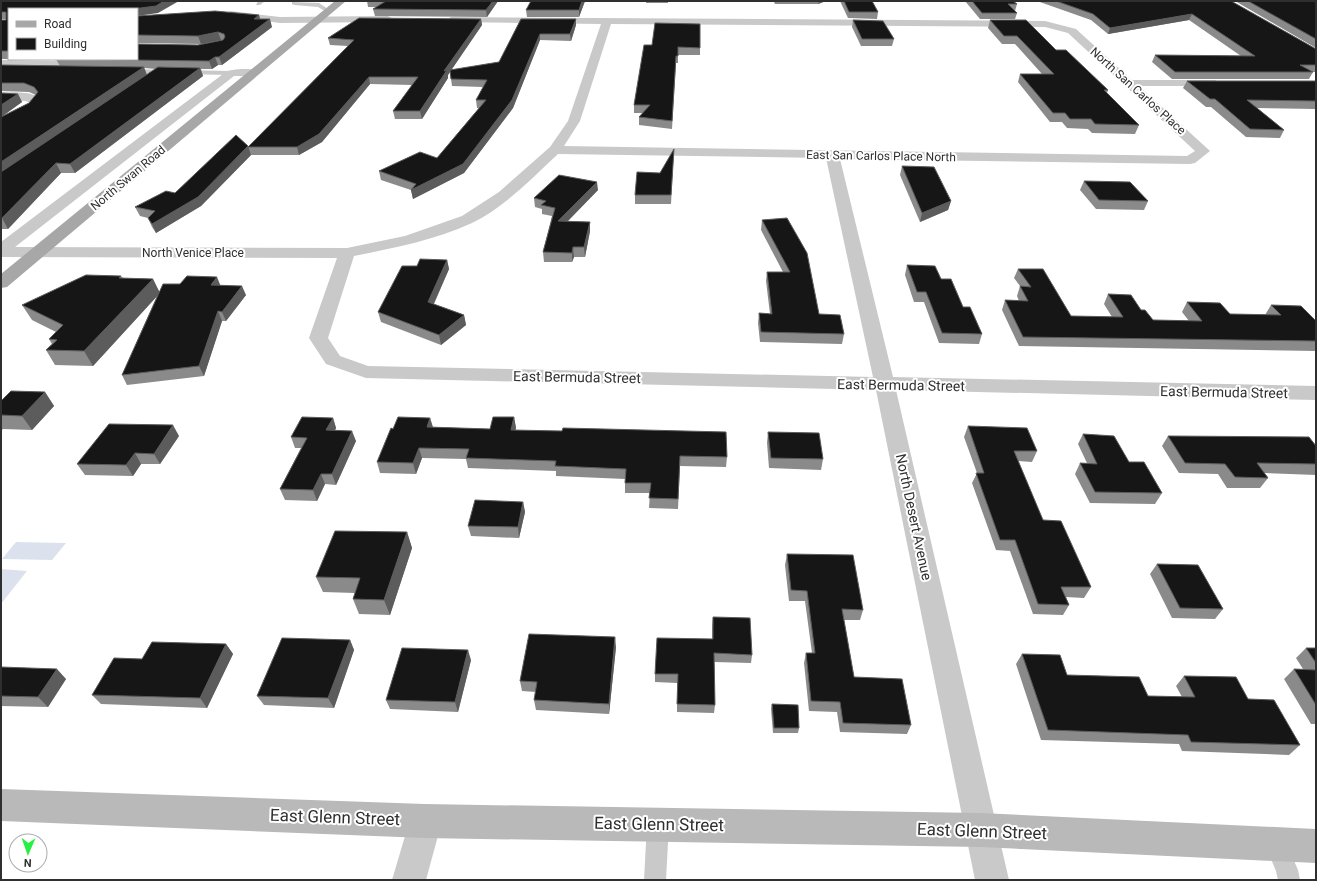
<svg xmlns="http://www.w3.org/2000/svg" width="1317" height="881" viewBox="0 0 1317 881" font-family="Roboto,sans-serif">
  <rect width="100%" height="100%" fill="#fff"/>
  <g fill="#dce2ed">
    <path d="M16,542L66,543L52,560L2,559Z"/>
    <path d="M1,569L27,571L1,604Z"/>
  </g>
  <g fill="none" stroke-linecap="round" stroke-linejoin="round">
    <g fill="#c9c9c9" fill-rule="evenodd">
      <path d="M258,1H265L260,5H256Z"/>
      <path d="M292,2L319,3L331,11L328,13L318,7L294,5L292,4Z"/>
      <path d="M124,69L231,71L235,73L231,75L127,73L123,71Z"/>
      <path d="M658,813L665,817L669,824L666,880H644L647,824L651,817Z"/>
      <path d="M1276,834L1284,837L1298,870L1300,880H1278L1276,871L1265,845L1268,837Z"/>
    </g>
    <g fill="#c9c9c9" fill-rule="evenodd">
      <path d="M230,11L280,17L388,16L393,19L388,22L280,23L227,16L225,14Z"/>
      <path d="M451,17L1045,21L1076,29L1132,80H1215L1221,83L1215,86H1139L1210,151L1195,163L1190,164L840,159L893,377L1316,386V400L896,390L1009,880H975L876,390L366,378L326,364L309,338L337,258L1,257V242L227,71C235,69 254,67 260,73L254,76H234L15,247L347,248L405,236L462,216L499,192L550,147L568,121L601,24L448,22L446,20ZM611,24L1045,27L1068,33L1195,151L1187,156L564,146L580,121ZM558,154L826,158L873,377L368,366L340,356L328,338L354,256C394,248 435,240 472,223C505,207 532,178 558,154Z"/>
      <path d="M63,59H85L84,61L54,67L1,66V60L54,61Z"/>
      <path d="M1,92C12,93 34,90 41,100L35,104L25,101L1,100Z"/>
      <path d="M425,804L437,809L442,821L426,880H392L413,809Z"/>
    </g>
    <path fill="#b9b9b9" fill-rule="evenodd" d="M1,789L425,804L981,813L1316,829V863L981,847L425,838L1,821Z"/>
    <path fill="#a7a7a7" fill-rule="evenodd" d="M335,1H346L7,287L1,288V274Z"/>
  </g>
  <g fill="#8a8a8a" fill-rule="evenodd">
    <path d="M1,1L158,13L9,9V59H56L54,60L1,59V20H6V19H1Z"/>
    <path d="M367,1H498L487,17L375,16L373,9L377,7H368Z"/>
    <path d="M531,1H585L579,17H527L526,10Z"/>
    <rect x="646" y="1" width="22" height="2"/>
    <path d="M767,1H826L818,4H775L774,2Z"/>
    <path d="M840,1H872L878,12L877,19L848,18Z"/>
    <path d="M965,1H1013L1017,4L1015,11L1017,13L1015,19H980Z"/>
    <path d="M1037,1H1231L1316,49V72H1312H1313L1309,79H1172L1152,62L1155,55L1241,56L1189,20L1108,34L1091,20Z"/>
    <path d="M1235,1H1316V48Z"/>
    <path d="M259,15L260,19L272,27L222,65H218L212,69H201L203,76L75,173H61L8,229H1V93L18,94L22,102L3,116L29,103L36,95L29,92L1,91V65L60,66L56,59L198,45L222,40L201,44L137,43V16ZM144,68L156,69L147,75Z"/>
    <path d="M481,19L482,25L451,70L499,62L521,19H576V25L571,41L540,40L513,108L464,173L413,199L411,190L381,180L379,171L437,158L479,108H477L476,100L483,87L452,86L450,72L448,75V78L422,119H395L393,111L412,85L370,84L322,142L299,155H251L201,206L156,233L152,227L148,218L140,216L135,207L175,193L248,146V147L348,46L330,45L328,38Z"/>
    <path d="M853,20L894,39L892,46H861L852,27Z"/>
    <path d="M990,20L1056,50L1108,90L1107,93L1139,125L1135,134L1092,133L1088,129L1067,128L1062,122H1050L1018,82L1020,74H1042L1015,44H1002L988,28Z"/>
    <path d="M700,24V55H678V63H676L672,129L639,125V117L643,113H634V105L652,45Z"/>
    <path d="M1187,81H1316V109L1257,108L1284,130L1280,138L1246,137L1211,107H1206L1183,88Z"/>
    <path d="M674,149L671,204H635V195L660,173Z"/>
    <path d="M902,166L951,201L948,210L920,222L900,175Z"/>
    <path d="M1084,181L1148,201L1144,210L1096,209L1080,190Z"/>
    <path d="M598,190L568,221L590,231L585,257H574L572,262H544L543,252L552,216L542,214V209L535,207L534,198Z"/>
    <path d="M762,220L819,314L844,334L842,344L760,342L758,323L759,313L770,314L766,281L767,272H783L761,230Z"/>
    <path d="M447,260L449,269L434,304L464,315L466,325L441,345L381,322L378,312L417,266Z"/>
    <path d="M907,265L941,279L963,307L982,334L979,344L939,343L924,302H914L905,275Z"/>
    <path d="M1018,269L1071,316L1112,317L1104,304L1108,294L1141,310L1153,320L1189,321L1182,312L1187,302L1230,314L1265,315L1271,305L1316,321V351L1019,346L1002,310L1005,300L1019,301L1017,296L1020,286L1014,278Z"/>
    <path d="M121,276L123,278L153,279L159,292L221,285L246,295L226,321H222L204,376L127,385L122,375L157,296L93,366L55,365L46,350L52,344L49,339L56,332L32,320L22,305Z"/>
    <path d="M45,392L54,406L32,430L3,429L1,431V401Z"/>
    <path d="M514,417L516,428L515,430L727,457L726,467L680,466L678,509L649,508L650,493H625V479L556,476V471L468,468L466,459L422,458L416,474L380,473L377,462L393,429L430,418L433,427L490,429Z"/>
    <path d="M333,418L336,428L335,430L356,441L336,485L325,484L317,501L285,500L280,489L301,448H295L291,437Z"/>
    <path d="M968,426L1037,451L1032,462L1018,461L1043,520L1091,587L1084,598L1066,597L1069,605L1063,615L1033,614L1010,551L996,550L972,483L977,473L964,437Z"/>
    <path d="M768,432L823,459L821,470L769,468L767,443Z"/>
    <path d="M1083,434L1129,462L1162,493L1155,504L1090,503L1075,474L1080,463H1087L1078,444Z"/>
    <path d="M179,436L160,464H141L133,476L85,475L77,464Z"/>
    <path d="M1168,436L1316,446V475L1264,473L1268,478L1260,488H1227L1218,474L1179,473L1162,446Z"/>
    <path d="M523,502L525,512L519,538L471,536L468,526Z"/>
    <path d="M407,532L412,548L390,615L359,614L353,599L355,593L323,592L316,577Z"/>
    <path d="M787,554L863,610L860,620H844L854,677L911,725L907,734L840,732L837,712L809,711L804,663L806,653H812L805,601H789L785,565Z"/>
    <path d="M1157,564L1223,609L1215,619L1172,618L1150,574Z"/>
    <path d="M713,617L752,655L751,663L714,662L715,705L714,713L677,712V683L655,682V674L712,639V626Z"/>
    <path d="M350,640L354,650L334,708L264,705L257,696Z"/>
    <path d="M226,644L233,654L207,708L101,704L92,695L142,659Z"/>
    <path d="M616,647L609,714L536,710L534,700L536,692L522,691L520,681Z"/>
    <path d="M1306,648H1316V724H1311L1284,679L1294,669H1303L1296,658Z"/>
    <path d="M1022,654L1067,675L1148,696L1182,697L1176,686L1184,676L1248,699L1300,745L1289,755L1182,751L1179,744L1041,740L1016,664Z"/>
    <path d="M471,660L458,712L390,709L386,700Z"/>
    <path d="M1,667L66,679L48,707L1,706Z"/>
    <path d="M772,704L799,728L798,733H773L771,709Z"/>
  </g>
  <g fill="#5c5c5c">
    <path d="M164,1H179L158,13L137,16V9H133Z"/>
    <path d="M493,1H498L487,17L486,10Z"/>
    <path d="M582,1H585L579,17V10Z"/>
    <path d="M819,1H826L818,4Z"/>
    <path d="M1192,14L1189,20L1108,34L1110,28Z"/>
    <path d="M259,15L261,23L254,19Z"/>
    <path d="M270,19L272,27L222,65L219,57Z"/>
    <path d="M481,19L482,25L448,75V78L422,119L420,111L444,71Z"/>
    <path d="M576,19V25L571,41L570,34Z"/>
    <path d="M218,32L221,40L201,44L198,36Z"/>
    <path d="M540,34V40L513,108L464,173L413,199L411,190L463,164Z"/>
    <path d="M215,57L218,65L212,69L209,61Z"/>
    <path d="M144,67L147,75L1,175V162Z"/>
    <path d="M200,68L203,76L75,173L70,164Z"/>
    <path d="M369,77L370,84L322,142L299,155L297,147Z"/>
    <path d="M18,94L22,102L1,117V105Z"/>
    <path d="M248,146L251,155L201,206L156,233L152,224Z"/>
    <path d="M56,163L61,173L8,229L2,218Z"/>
    <path d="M597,182L598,190L559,230L558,221Z"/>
    <path d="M951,201L948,210L920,222L922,213Z"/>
    <path d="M590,222V231L585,257L584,247Z"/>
    <path d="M573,247L574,257L572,262V253Z"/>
    <path d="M447,260L449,269L430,312L428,302Z"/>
    <path d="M217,277L221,287L211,285Z"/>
    <path d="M153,279L160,293L93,366L84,351Z"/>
    <path d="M242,286L246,295L226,321L222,312Z"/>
    <path d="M218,311L222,321L204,376L199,366Z"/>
    <path d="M464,315L466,325L441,345L439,335Z"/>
    <path d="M45,392L54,406L32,430L22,416Z"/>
    <path d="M514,417L516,428L513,440L511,430Z"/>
    <path d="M333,418L336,428L330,441L326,430Z"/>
    <path d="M430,418L433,428L427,427Z"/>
    <path d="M173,425L179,436L160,464L154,454Z"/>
    <path d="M352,431L356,441L336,485L332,474Z"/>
    <path d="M419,448L422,458L416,474L413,463Z"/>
    <path d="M135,453L141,464L133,476L126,465Z"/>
    <path d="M321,474L325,484L317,501L313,490Z"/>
    <path d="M523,502L525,512L519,538L518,527Z"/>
    <path d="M407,532L412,548L390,615L384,600Z"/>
    <path d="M615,637L616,647L609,714V704Z"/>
    <path d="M350,640L354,650L334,708L328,698Z"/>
    <path d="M226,644L233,654L207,708L200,698Z"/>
    <path d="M468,650L471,660L458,712L455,702Z"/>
    <path d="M57,669L66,679L48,707L38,697Z"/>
  </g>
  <g fill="#161616" stroke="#5c5c5c">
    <path d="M1,1H164L156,6L133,9H9V51H1V20H6V12H1Z"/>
    <path d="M386,1H493L486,10L373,9Z"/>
    <path d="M531,1H582L579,10H526Z"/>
    <path d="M844,1H872L878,12H849Z"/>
    <path d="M972,1H1013L1017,4H1008L1017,13H982Z"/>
    <path d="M1056,1H1231L1316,49V65H1300L1313,72H1175L1155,55L1255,56L1192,14L1110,28L1093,14Z"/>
    <path d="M1248,1H1316V39Z"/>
    <path d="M215,11L259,15L254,19H270L219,57H215L209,61L56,59H137V44L198,45L223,40L225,37L224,34L218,32L198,36L137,35V16Z"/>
    <path d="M359,18L481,19L444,71L447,70L420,111H393L418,77H369L319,134L297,147H248L354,40L328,38Z"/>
    <path d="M521,19H576L570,34H540L512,100L463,164L411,190L416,184L379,171L420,152L437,158L486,100H476L487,80L451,79L450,70L499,62Z"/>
    <path d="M853,20L883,21L894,39H862Z"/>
    <path d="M990,20H1026L1056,50H1066L1108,90H1104L1139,125L1095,124L1091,119H1070L1065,113H1053L1020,74H1054L1017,36H1004Z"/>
    <path d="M655,23L700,24V48L678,47V56H676L672,121L639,117L650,105H634L644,45H652Z"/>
    <path d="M1,65L144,67L1,162V117L29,103L38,92L34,87L24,83H1Z"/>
    <path d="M158,67L200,68L70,164L56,163L2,218H1V172Z"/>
    <path d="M1187,81H1316V101L1247,100L1284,130L1250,129L1215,99H1210Z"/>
    <path d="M1,93L18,94L1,105Z"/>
    <path d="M236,135L248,146L198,197L152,224L148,218L155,211L135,207L166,191L175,193Z"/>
    <path d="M674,149L671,195H635L637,172L660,173Z"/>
    <path d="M902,166L934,167L951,201L922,213Z"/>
    <path d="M559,175L597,182L558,221L590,222L584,247H573L572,253L543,252L555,208L541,205L546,201L534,198Z"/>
    <path d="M1084,181L1130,182L1148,201L1099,200Z"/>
    <path d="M787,218L807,253L819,314L840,315L844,334L761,332L759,313L772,314L767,272H790L762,220Z"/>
    <path d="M420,259L447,260L428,302L464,315L439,335L378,312L402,266H417Z"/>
    <path d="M907,265L935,266L941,279H951L963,307H970L982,334L942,333L926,292H917Z"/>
    <path d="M1018,269H1043L1071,316L1123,317L1108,294L1131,295L1141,310H1145L1153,320L1202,321L1187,302L1220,303L1230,314L1281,315L1271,305L1301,306L1316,321V341L1023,337L1005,300L1028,301L1020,286L1031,287Z"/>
    <path d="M86,275L121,276L119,278L153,279L84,351L46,350L57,340L49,339L63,325L22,305Z"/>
    <path d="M187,276L217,277L211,285L242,286L222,312L218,311L199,366L122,375L163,284H180Z"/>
    <path d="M11,391L45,392L22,416L1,415V401Z"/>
    <path d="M302,417L333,418L326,430L352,431L332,474H321L313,490L280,489L307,438L291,437Z"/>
    <path d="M398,417L430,418L427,427L490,429L493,417H514L511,430L562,431L563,428L726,432L727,457L680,456L678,499L649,498L651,483H625L626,469L555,466L556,461L466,458L469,449L419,448L413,463L377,462L391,428L393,429Z"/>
    <path d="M109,424L173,425L154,454L135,453L126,465L77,464Z"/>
    <path d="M968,426L1027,428L1037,451H1014L1043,520L1061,521L1091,587H1061L1069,605L1038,604L1015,540H1000L976,473H984Z"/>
    <path d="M768,432L819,433L823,459L771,458Z"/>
    <path d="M1083,434L1114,436L1129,462H1144L1162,493L1095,492L1080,463L1097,464Z"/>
    <path d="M1168,436L1309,437L1316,446V464L1257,463L1268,478L1235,477L1225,464L1185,463Z"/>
    <path d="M475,500L523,502L518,527L468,526Z"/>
    <path d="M335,531L407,532L384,600L353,599L360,578L316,577Z"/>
    <path d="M787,554L853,555L863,610L842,609L854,677L902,679L911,725L843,723L840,702L811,701L806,653H815L807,591L791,590Z"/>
    <path d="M1157,564L1198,565L1223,609L1180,608Z"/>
    <path d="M713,617L750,618L752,655L714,653L715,705L677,704L678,674H655L657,638L713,639Z"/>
    <path d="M529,634L615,637L609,704L534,700L537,682L520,681Z"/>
    <path d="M282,638L350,640L328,698L257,696Z"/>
    <path d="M152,642L226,644L200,698L92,695L114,658L142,659Z"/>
    <path d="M402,648L468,650L455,702L386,700Z"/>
    <path d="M1306,648H1316V663Z"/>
    <path d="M1022,654L1060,655L1067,675L1139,677L1148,696L1195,697L1184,676L1236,677L1248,699L1274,700L1300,745L1191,742L1188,735L1048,730Z"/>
    <path d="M1,667L57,669L38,697L1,696Z"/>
    <path d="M1294,669L1316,670V705Z"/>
    <path d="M772,704L798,705L799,728H774Z"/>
  </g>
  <g text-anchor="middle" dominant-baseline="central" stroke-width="4" stroke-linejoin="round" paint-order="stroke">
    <g font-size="12" fill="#2f2f2f" stroke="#fff">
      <text transform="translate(1138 91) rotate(42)">North San Carlos Place</text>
      <text transform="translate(881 156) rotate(1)">East San Carlos Place North</text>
      <text transform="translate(128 178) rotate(-40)">North Swan Road</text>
      <text x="193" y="253">North Venice Place</text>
    </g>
    <g font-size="14" fill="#2f2f2f" stroke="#fff">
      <text transform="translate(577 377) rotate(1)">East Bermuda Street</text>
      <text transform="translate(901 385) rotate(1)">East Bermuda Street</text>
      <text transform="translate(1224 392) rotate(1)">East Bermuda Street</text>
      <text transform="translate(914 517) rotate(78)">North Desert Avenue</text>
    </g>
    <g font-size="17" fill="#2f2f2f" stroke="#fff">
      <text transform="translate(335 817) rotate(2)">East Glenn Street</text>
      <text transform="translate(659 824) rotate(1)">East Glenn Street</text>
      <text transform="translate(982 831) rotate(2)">East Glenn Street</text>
    </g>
  </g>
  <rect width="1317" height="881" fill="none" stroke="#2f2f2f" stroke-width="4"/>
  <rect x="8" y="8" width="130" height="52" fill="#ffffff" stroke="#acacac"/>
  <rect x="16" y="21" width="20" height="6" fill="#a7a7a7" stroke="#acacac"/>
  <text x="44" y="28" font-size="12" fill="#2f2f2f">Road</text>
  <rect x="16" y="38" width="20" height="12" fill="#161616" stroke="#acacac"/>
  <text x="44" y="48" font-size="12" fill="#2f2f2f">Building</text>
  <g transform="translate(28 853) rotate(182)"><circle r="19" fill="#ffffff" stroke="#acacac"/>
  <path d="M0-3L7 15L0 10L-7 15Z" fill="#28ef43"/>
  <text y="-6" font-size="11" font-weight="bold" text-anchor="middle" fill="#2f2f2f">N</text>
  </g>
</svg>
